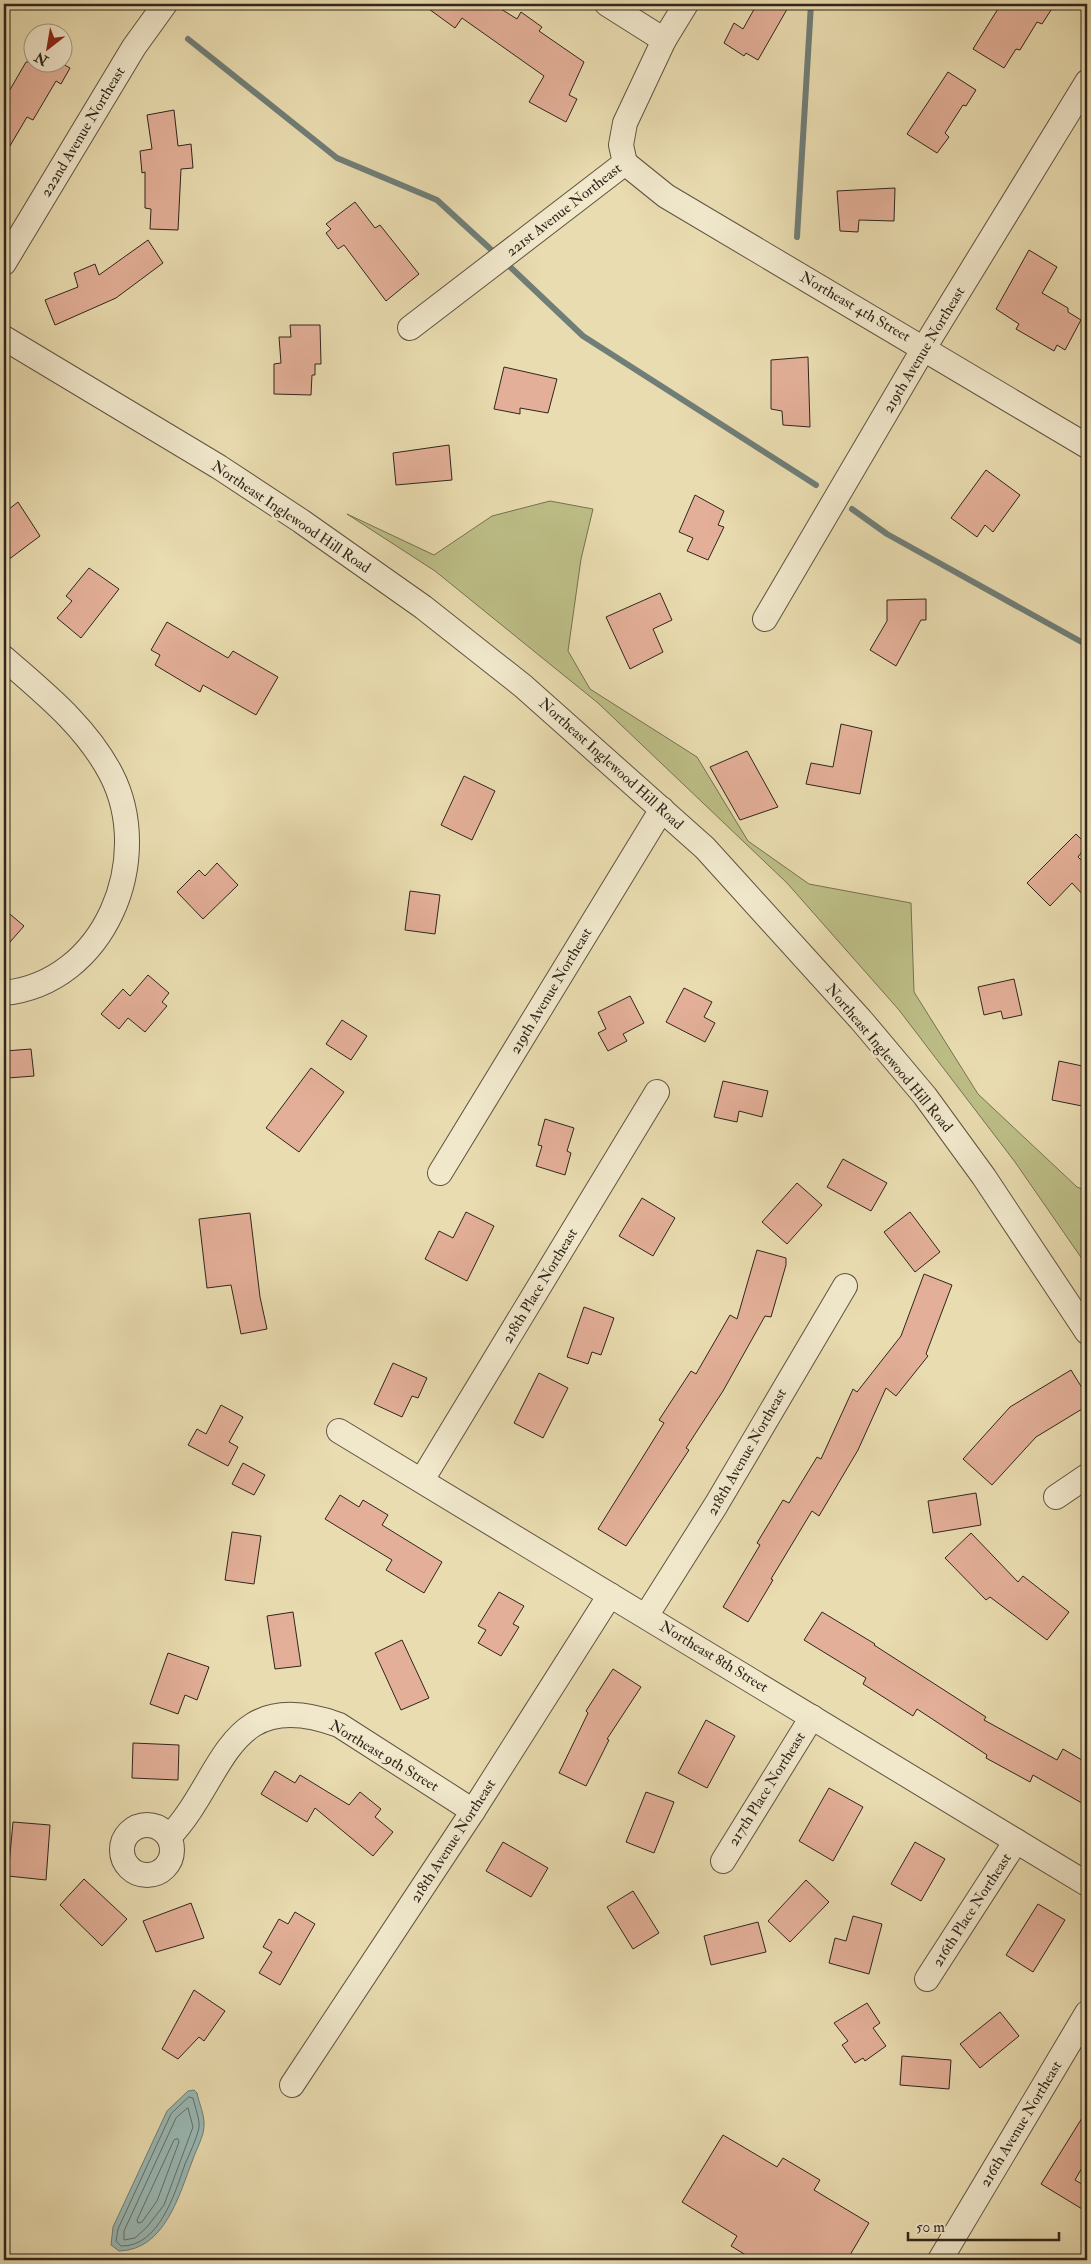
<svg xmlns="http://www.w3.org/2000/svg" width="1091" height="2264" viewBox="0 0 1091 2264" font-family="'IM FELL Double Pica',serif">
  <rect width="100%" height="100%" fill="#e9dcb0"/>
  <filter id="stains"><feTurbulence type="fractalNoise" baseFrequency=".004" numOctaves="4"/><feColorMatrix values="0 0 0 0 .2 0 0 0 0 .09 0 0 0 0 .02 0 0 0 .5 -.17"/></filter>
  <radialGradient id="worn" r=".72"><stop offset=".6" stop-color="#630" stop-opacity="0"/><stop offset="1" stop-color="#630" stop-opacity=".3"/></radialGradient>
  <path fill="#bdbe87" stroke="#767252" d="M550,501L593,509L581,559L568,651L590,689L697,757L748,841L809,884L911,903L914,992L978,1094L1077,1187L1087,1191V1266L1015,1162L899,1010L787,883L598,703L435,571L347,514L434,555L492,516Z"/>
  <path fill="#9ab9b5" stroke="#707e78" d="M194,2090L197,2093C199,2103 205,2116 204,2126C204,2136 196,2150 193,2159C179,2195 165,2250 119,2251L111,2245L113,2227L167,2111L188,2091Z"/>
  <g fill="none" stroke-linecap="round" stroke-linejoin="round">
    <g stroke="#657068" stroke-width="1">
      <path d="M189,2097L193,2098C195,2107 200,2120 199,2128C196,2140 190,2153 185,2164C175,2193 159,2247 121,2246L116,2241L118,2229L171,2114Z"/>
      <path d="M188,2108L193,2127L164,2205L147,2227L135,2238L124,2240V2231L176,2118Z"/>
      <path d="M178,2139L179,2142L157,2201L142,2222L138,2223L137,2220L174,2140Z"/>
    </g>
    <g stroke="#707e78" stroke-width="6">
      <path d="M188,39L337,158L437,200L497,255"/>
      <path d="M797,237L811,4"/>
      <path d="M505,262L583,336L816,485"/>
      <path d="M852,509L887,534L1087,645"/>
    </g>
  </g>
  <g fill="#e3af98" stroke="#30261c">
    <path d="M422,4H493L517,19L521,12L542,27L539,31L584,62L569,95L577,99L566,122L529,102L544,76L462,18L455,28Z"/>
    <path d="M757,4H790L758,60L746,53L744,56L724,43L734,23L743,29Z"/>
    <path d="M1001,4H1055L1042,24L1037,22L1020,50L1016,49L1004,68L973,49Z"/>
    <path d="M26,62H59L70,68L61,84L56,81L33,120L27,117L4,156V100Z"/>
    <path d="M948,72L976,90L966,106L963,105L945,133L949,137L937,153L907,134Z"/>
    <path d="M174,110L178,146L191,144L193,168L181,169L178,230L150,229L151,209L145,208V172L142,173L140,151L152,149L147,115Z"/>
    <path d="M895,188L894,221L859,220L858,232L840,231L837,191Z"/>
    <path d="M355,202L375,228L380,225L419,274L386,301L344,245L338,249L326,233L331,229L326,224Z"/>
    <path d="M148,240L163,263L116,298L55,325L45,300L78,287L74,273L95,264L99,275Z"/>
    <path d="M1029,250L1057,267L1042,293L1068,308V312L1081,320L1065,350L1057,345L1054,351L1016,329L1019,324L996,309Z"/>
    <path d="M290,325H320L321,364H315V375H312L311,395L274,394V364L281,363L279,337H291Z"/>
    <path d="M808,357L810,427L783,425L782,411L771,409V360Z"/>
    <path d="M504,367L557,379L548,413L520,408V414L494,409Z"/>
    <path d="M449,445L452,480L396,485L393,453Z"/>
    <path d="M986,470L1020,495L993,532L985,525L977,537L951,518Z"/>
    <path d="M695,495L724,511L718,525L724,527L708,560L687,551L693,538L679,532Z"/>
    <path d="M18,502L40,536L4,563V513Z"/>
    <path d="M89,568L119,589L81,638L57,618L72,601L66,596Z"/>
    <path d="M660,593L672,620L653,629L663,652L630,669L606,617Z"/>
    <path d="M926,599V620H921L896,666L870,650L887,621V600Z"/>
    <path d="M167,622L228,658L233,651L278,677L256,715L203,685L200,692L155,665L160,655L151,650Z"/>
    <path d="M841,724L872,731L860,794L806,784L811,763L833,767Z"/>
    <path d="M747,751L778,807L740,820L710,767Z"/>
    <path d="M464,776L495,791L472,840L441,825Z"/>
    <path d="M1076,834L1087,845L1078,857L1087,866V899L1072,883L1050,906L1027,883Z"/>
    <path d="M217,863L238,885L203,919L177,892L199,870L205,876Z"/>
    <path d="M410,891L440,895L435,934L405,930Z"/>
    <path d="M4,909L24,926L4,949Z"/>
    <path d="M148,975L169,993L162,1002L167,1006L145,1032L128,1018L119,1029L101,1014L123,989L130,996Z"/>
    <path d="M1014,979L1022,1015L1003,1019L1001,1011L984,1015L978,987Z"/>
    <path d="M684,988L712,1002L704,1017L715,1023L705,1042L666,1022Z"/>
    <path d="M630,996L644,1023L623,1034L627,1041L608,1051L598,1033L606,1029L598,1012Z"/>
    <path d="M342,1020L367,1036L351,1060L326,1044Z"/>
    <path d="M31,1049L34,1076L8,1078L5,1051Z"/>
    <path d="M1059,1061L1087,1067V1107L1052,1100Z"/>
    <path d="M311,1068L344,1092L299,1152L266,1128Z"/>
    <path d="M723,1081L768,1091L762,1117L739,1111L737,1122L714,1117Z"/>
    <path d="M545,1119L574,1128L567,1151L571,1153L565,1175L536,1166L542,1146L538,1145Z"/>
    <path d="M843,1159L887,1183L871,1211L827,1187Z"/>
    <path d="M797,1183L822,1205L787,1244L762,1222Z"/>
    <path d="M642,1198L675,1218L653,1256L619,1236Z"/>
    <path d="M466,1212L494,1226L467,1281L425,1259L439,1231L453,1238Z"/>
    <path d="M910,1212L940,1252L915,1272L884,1232Z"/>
    <path d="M250,1213L260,1297L267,1329L241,1334L231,1285L207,1288L199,1219Z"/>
    <path d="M757,1250L786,1258V1265L771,1317L765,1316L723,1391L686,1448L689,1450L626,1546L598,1529L664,1423L659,1420L691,1371L696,1374L730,1315L737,1319Z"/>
    <path d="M924,1274L952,1285L926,1354L928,1356L896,1396L886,1388L858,1450L819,1516L812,1511L771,1579L773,1580L748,1622L723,1607L760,1545L757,1543L783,1500L789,1503L817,1457L821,1459L853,1389L857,1392L901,1336Z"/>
    <path d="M584,1307L614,1318L601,1355L592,1352L588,1364L567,1357Z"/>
    <path d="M393,1363L427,1378L418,1398L412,1396L402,1417L374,1404Z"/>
    <path d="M1071,1370L1087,1396V1406L1036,1437L992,1485L963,1459L1010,1407Z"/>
    <path d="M539,1373L568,1388L543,1438L514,1423Z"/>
    <path d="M221,1405L243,1417L229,1442L238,1447L228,1466L188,1445L197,1429L206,1434Z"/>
    <path d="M243,1463L265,1475L254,1495L232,1484Z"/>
    <path d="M976,1493L981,1525L933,1533L928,1501Z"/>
    <path d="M340,1495L359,1507L363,1500L388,1515L382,1525L442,1562L424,1593L386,1570L392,1560L325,1519Z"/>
    <path d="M232,1532L261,1536L254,1584L225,1580Z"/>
    <path d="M971,1533L1018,1582L1023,1576L1069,1612L1047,1640L990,1597L986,1600L945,1558Z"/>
    <path d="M499,1592L524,1606L513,1624L519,1627L501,1656L478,1643L486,1630L478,1626Z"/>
    <path d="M293,1612L301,1666L275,1669L267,1616Z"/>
    <path d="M822,1612L875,1644L874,1645L986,1717L984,1720L1057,1760L1063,1749L1087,1763V1806L1033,1775L1030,1782L986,1758L987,1755L917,1709L913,1716L863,1684L866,1678L804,1640Z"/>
    <path d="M402,1640L429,1698L401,1710L375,1653Z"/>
    <path d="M168,1653L209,1667L197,1700L185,1695L178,1714L150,1704Z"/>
    <path d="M613,1669L641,1687L607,1739L609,1740L586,1786L559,1773L588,1713L586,1711Z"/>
    <path d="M706,1720L735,1736L707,1788L678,1773Z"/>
    <path d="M133,1743L179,1745L178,1780L132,1778Z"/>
    <path d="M275,1771L295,1783L300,1775L349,1805L360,1792L381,1809L375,1817L393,1832L373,1856L315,1808L307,1822L261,1794Z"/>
    <path d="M829,1788L863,1807L833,1861L799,1841Z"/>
    <path d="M646,1792L674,1802L654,1853L626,1842Z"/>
    <path d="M13,1822L50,1825L46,1880L8,1876Z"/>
    <path d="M503,1842L548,1868L531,1897L486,1871Z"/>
    <path d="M915,1842L945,1859L921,1901L891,1884Z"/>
    <path d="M84,1879L127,1919L102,1946L60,1905Z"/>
    <path d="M806,1880L829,1902L790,1942L768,1921Z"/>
    <path d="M633,1891L659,1933L633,1949L607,1907Z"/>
    <path d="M191,1903L204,1938L156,1952L143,1921Z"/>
    <path d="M1038,1904L1065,1920L1033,1972L1006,1955Z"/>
    <path d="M295,1912L315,1924L280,1985L259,1973L272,1952L263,1947L279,1919L288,1924Z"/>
    <path d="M853,1916L882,1924L869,1974L829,1963L835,1938L846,1941Z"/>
    <path d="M758,1922L766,1952L711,1965L704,1936Z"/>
    <path d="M194,1990L225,2011L204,2041L199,2037L178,2059L162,2049Z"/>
    <path d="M867,2003L880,2023L873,2028L886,2046L865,2061L863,2058L855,2063L842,2045L848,2041L834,2023Z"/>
    <path d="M1000,2012L1019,2036L980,2068L960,2044Z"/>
    <path d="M902,2056L951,2060L949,2089L900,2085Z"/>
    <path d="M1087,2110V2159L1075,2180L1087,2187V2212L1041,2184Z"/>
    <path d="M723,2135L777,2167L783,2158L820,2180L814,2190L869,2223L847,2260H754L731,2246L737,2236L682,2202Z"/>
  </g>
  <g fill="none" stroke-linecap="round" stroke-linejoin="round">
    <defs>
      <g id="minor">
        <path d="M607,4L664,40"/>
        <path d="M625,163L666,196L1087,446"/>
        <path d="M4,263L134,47L165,4"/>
        <path d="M410,328L625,163L621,145L625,123L664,40L686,4"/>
        <path d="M4,338L219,467L301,521L423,607L523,686L705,848L861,1020L925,1096L984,1177L1087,1332"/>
        <path d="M765,619L924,348L1087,82"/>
        <path d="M4,658C44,693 86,726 111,774C155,859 105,983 4,993"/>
        <path d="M440,1173L662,809"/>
        <path d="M339,1431L1087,1884"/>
        <path d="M422,1480L657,1092"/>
        <path d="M1056,1497L1087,1476"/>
        <path d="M646,1616L716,1505L845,1286"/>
        <circle cx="147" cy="1850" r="25"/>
        <path d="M169,1837C225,1779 226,1683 339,1725L473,1811"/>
        <path d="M723,1861L812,1717"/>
        <path d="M927,1979L1016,1841"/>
        <path d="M292,2085L473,1811L610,1595"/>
        <path d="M940,2260L1087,2013"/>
      </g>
    </defs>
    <use href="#minor" stroke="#5e5441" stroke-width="26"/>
    <use href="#minor" stroke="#f1e8cc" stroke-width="24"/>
  </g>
  <g text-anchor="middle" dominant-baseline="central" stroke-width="5" stroke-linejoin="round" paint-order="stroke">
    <g font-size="15" fill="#30261c" stroke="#f1e8cc">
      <text transform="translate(83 132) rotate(-59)">222nd Avenue Northeast</text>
      <text transform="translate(564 210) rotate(-38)">221st Avenue Northeast</text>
      <text transform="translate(855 307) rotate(30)">Northeast 4th Street</text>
      <text transform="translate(924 350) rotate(-59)">219th Avenue Northeast</text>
      <text transform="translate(291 517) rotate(34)">Northeast Inglewood Hill Road</text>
      <text transform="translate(611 764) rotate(42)">Northeast Inglewood Hill Road</text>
      <text transform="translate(551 991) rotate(-59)">219th Avenue Northeast</text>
      <text transform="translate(889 1058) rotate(50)">Northeast Inglewood Hill Road</text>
      <text transform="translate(540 1286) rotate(-59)">218th Place Northeast</text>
      <text transform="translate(747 1452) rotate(-60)">218th Avenue Northeast</text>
      <text transform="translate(714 1657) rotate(31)">Northeast 8th Street</text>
      <text transform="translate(384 1756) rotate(31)">Northeast 9th Street</text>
      <text transform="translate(767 1789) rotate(-58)">217th Place Northeast</text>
      <text transform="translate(453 1841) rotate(-57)">218th Avenue Northeast</text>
      <text transform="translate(972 1910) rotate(-57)">216th Place Northeast</text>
      <text transform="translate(1021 2124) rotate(-59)">216th Avenue Northeast</text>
    </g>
  </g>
  <rect width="1091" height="2264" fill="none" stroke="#e9dcb0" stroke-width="20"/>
  <rect x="5" y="5" width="1081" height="2254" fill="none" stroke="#30261c" stroke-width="2.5"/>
  <rect x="10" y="10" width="1071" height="2244" fill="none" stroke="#30261c"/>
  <g transform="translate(48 48) rotate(211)"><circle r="24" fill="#f1e8cc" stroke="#a49a86"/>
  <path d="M0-4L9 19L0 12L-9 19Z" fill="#8f2418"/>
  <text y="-8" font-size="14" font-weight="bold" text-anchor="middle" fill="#30261c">N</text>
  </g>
  <path d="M908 2232v8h151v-8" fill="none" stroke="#30261c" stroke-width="2.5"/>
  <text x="916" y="2232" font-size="15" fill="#30261c" stroke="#f1e8cc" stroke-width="4" paint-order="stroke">50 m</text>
  <rect width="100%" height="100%" filter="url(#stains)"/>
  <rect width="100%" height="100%" fill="url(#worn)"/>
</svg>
